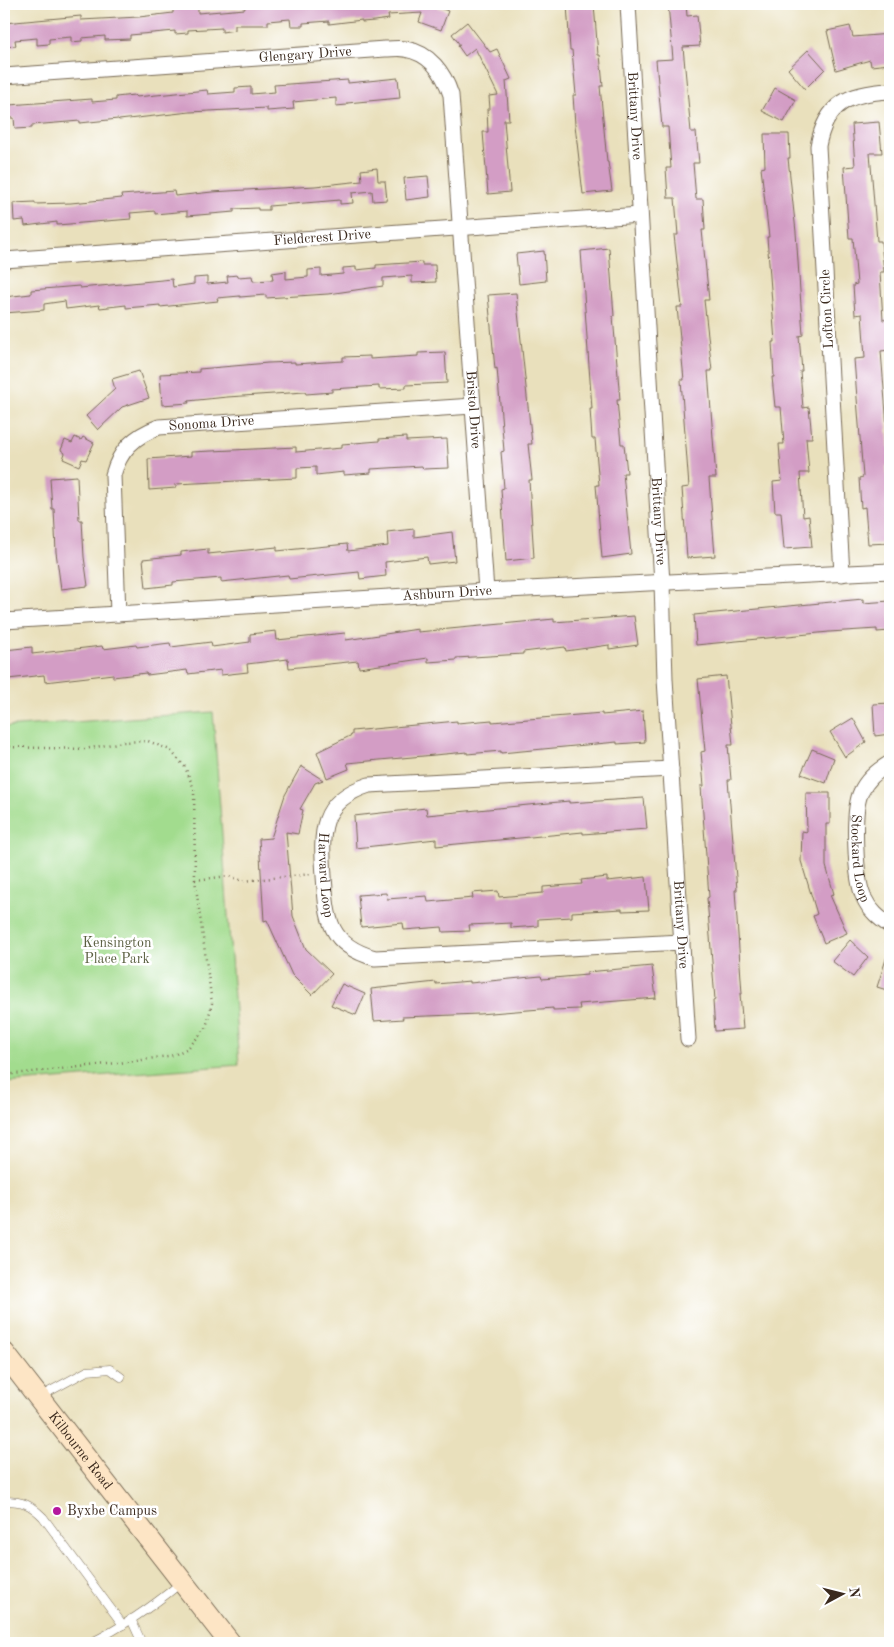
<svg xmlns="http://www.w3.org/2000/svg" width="894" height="1647" viewBox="0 0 894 1647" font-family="'Old Standard TT',serif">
  <rect width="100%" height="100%" fill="#fff"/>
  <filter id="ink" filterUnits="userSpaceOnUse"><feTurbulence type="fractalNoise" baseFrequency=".02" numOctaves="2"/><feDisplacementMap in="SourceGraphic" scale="10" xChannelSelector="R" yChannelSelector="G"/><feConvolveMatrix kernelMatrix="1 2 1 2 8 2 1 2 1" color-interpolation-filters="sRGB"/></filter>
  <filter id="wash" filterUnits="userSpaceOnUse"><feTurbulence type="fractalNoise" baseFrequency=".0096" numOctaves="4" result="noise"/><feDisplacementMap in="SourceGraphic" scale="20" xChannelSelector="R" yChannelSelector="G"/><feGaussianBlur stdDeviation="1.12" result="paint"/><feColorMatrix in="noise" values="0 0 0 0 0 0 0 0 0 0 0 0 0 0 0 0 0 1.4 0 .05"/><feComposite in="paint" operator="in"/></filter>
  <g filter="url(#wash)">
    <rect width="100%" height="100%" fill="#e9e0bc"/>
    <path fill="#a2dc8e" stroke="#6e8356" d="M213,712L239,1065L4,1083V727Z"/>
    <g id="blocks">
      <g fill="#d39dc5">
        <path d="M173,4H198V13L245,9L244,4H437V7L448,11L441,30L419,22L422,13L388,15L389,19L374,21L362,22V20L329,24V21L303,23V26H291L290,19L268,21V25H235V30L222,32V28L188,30V33L175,34V31L130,35V39L105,40V36L82,38V41L71,42V37L49,39V44L37,45V38L15,40L16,46L4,47V23L81,16V20L139,17L173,13Z"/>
        <path d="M567,4H594L598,55H600L603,86H600L607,162H608L612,191L583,194L575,125L573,95H576L572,50H570Z"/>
        <path d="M668,4H686L687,16L697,15L700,46L683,47L691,132H696L699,163H693L696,199H703L705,230H702L709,300H704L712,371H708L716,478H709L715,556L687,558L682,488L689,487L681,380H684L677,307H682L674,235H678L675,198H668L666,168H671L668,127H662L656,60L673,59Z"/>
        <path d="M467,22L490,52L497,49L511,79L506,81L509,120H504L510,192L488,194L483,132H488L487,109H490L489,96L498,95L475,48L465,56L458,46L460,45L452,34Z"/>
        <path d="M850,26L853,37L890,34V64L871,66L870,60L836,70L827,31Z"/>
        <path d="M808,50L825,69L805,89L788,69Z"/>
        <path d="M398,78L400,98L347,103V105L336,106V98L293,102L294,109L267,111V108L190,112L119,120L118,119L80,123V121L32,125V128L15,129L14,118H10L9,105L92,99V102L116,100V97L134,95L136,97L207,90L208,94L235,92V88L251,87V94L275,92L274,85L348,80V83Z"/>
        <path d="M775,88L796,100L784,122L762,111Z"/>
        <path d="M879,122L882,153H870L877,241H881L884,272H880L883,320L890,319V350L881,351L890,465L886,466L890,512V543L868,544L865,507L861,508L859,478L863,477L854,359L865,358L862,314L855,315L853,285L857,284L853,238H849L844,167L855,166L852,124Z"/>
        <path d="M764,134H789L790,158H788L796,232L803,335L799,336L802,371H800L803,408L809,407L812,438H806L809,473H800L803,517L809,516L812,547L784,549L781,512H775L773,482L782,481L779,444H784L781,407H775L772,377H774L772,342H775L767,237H769L761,168L765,167Z"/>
        <path d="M377,168L378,181H385L387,200L373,201L372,191L352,193L353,203L340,204V200L269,206V210H258V208L234,209V212L187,216V211L155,214V211L130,213L131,219L57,225V222L25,226L24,220L14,221L13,203L35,202V204L71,203L122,198L121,195L174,191L175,196L212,192L315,186L362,181L361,170Z"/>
        <path d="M428,176L430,197L406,200L404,178Z"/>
        <path d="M609,248L614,316H613L620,400H617L621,444H624L627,473H623L631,554L602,558L596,485H599L595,439H592L590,409H592L581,251Z"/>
        <path d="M544,251L546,281L519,284L516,254Z"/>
        <path d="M422,262V265H435L436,282L412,283V276L383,278V286L328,294L266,298V295L240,297V296L217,298L218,301L160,307V305L126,308V305L100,308L99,305L66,309L65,301L44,304V310L4,313V297L31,294V290L79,286L80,288L172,279L173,287L194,284V278L207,277V284L228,282L227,276L238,275V277L252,276L253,281L273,280L272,273L286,271V279L308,277V270L321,269V276L343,274V268L356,267V270L376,268V265Z"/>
        <path d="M516,293L532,444H528L532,480H529L534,558L506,561L501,489L504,488L501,452L504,451L497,368L495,369L488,295Z"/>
        <path d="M445,352L447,383L406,385V388L379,389V386L332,389V392L306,394L305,392L227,397L188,401L189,403L162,405L160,374L199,372V369L268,363L295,362V364L343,361V357L370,356V359L418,356V353Z"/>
        <path d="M139,371L149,398L122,407L98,430L86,416L115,389L112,379Z"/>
        <path d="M75,437L81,440L83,437L94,443L86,460L82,459L79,466L63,459L65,453L61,450L65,440L72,443Z"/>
        <path d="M406,437V441L447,439L449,468L423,469L422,466L371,469V473L344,475V472L316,475V467L297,468V478L176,484V488L149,490L148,459L191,456V452L296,447V452L342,448V444L379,441V439Z"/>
        <path d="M77,476L79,520H82L84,557L88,586L61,589L56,552L54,509H52L50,478Z"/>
        <path d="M414,529V537L452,532L455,561L428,564L427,557L385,562L386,576L360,579L359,572L289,579L288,575L221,582V578L173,582V585L146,588L143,559L181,555V552L208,549V554L277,547V551L347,544L348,551L388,546L387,532Z"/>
        <path d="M863,599V603L890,601V631L877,632V629L829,632L696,645L694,615Z"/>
        <path d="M634,616L638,645L609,649V645L566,651L565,647L523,652V654L456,658V660L428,662V658L359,668L358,661L289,668L288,659L247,664L248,672L221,675V670L188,674L187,670L147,675L146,673L113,677V674L45,682L44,675L8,679L5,650L32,647V654L102,646L103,649L136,645L137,647L170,643L171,647L211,642L212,647L250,642V634L276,631L277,640L345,633L346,640L418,629V632L554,619V622Z"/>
        <path d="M726,676L733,745H728L731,780H728L737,890H735L742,994H740L743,1029L715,1031L713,1001L715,1000L707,898L709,897L701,786H704L701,752L705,751L698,679Z"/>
        <path d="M890,703V734L875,736L873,704Z"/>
        <path d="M643,711L645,742L617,744V742L501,753V751L467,754V752L347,763L349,769L327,778L317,752L352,735V731L457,721V723L492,720V722L602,713V715Z"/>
        <path d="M853,718L866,742L845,757L830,732Z"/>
        <path d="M812,749L834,758L826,783L801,774Z"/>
        <path d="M301,766L323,780L315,783L300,809L303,810L298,834L286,832L293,916L306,949L332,974L312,995L292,975L267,920L264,921L259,839L271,838L285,795Z"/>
        <path d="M806,793H830V824H826V866L834,894L830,895L847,933L824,943L813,916L817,914L801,861L802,831L807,832Z"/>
        <path d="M644,798L647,829L583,834V832L436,846V839L356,848L354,816L426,808L427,815L569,801V803Z"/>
        <path d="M607,877V881L646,877L649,910L622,911V909L572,912V917L538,919V926L511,928V923L469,925L470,931L443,932L442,927L404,930L403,923L361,927L358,895L386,893L387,899L427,896L428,902L473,898L472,893L498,891L499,897L543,893V887L582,884L581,880Z"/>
        <path d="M850,940L868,957L853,977L832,961Z"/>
        <path d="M888,953H890V991L877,987Z"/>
        <path d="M652,966L656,998L579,1004L580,1009L553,1010V1008L479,1014L402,1017L403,1019L374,1021L371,989L436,982V984L470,981V983L541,976L542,979L587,975V972Z"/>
        <path d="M342,984L365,994L356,1015L331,1005Z"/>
      </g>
    </g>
  </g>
  <g filter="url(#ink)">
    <use href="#blocks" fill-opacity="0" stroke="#786a55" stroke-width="1"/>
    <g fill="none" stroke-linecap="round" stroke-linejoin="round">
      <defs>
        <g id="service">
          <path d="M41,1396L87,1371L110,1369L121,1377"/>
          <path d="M4,1501C23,1501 30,1504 43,1517L123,1625"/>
          <path d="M131,1619L142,1643"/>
          <path d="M90,1643C123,1627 153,1606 182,1582"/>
        </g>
        <g id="minor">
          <path id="s1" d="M628,4L662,583L665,679L688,1039"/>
          <path id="s2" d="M4,76L385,49C392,49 399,48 405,49C430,53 444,73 451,95L486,591"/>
          <path id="s3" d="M4,260L640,215"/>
          <path d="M842,574L818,146C826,103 849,93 890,91"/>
          <path id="s4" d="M118,614L113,475C120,450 134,436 159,427L473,406"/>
          <path id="s5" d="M4,621L486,591L890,571"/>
          <path id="s6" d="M890,763C878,770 867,779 861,792C852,810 855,880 864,898C870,911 879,918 890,926"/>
          <path id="s7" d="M671,769L369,785C319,801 321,832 324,876C327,919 328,945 375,958L682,942"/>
        </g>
        <g id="secondary">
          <path id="s8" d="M4,1353L230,1643"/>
        </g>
      </defs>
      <use href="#service" stroke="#786a55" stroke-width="9"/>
      <use href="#minor" stroke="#786a55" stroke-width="17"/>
      <use href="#secondary" stroke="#786a55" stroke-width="23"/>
      <g stroke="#786a55" stroke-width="2.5" stroke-dasharray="1 4" stroke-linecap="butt">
        <path d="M4,747L85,749L123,742L148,741L170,750L185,767L194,789L195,880L212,1003L206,1028L188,1048L174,1055L136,1061L4,1075"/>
        <path d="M195,880L229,876L243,881L312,874"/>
        <path d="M4,1580L5,1595L4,1597"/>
      </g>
      <use href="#service" stroke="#fff" stroke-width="8"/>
      <use href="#minor" stroke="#fff" stroke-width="15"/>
      <use href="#secondary" stroke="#fde5c5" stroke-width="21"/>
    </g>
  </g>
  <circle fill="#b5179e" stroke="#fff" stroke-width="2" cx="57" cy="1511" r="5"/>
  <g text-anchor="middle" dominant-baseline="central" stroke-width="5" stroke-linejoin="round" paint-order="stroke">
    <g font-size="14" fill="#3b2a1e" stroke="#fff">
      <text stroke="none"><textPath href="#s2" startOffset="302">Glengary Drive</textPath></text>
      <text stroke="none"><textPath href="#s1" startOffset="112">Brittany Drive</textPath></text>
      <text stroke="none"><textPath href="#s3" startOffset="319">Fieldcrest Drive</textPath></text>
      <text transform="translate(827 309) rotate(-93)">Lofton Circle</text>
      <text stroke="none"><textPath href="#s2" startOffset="786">Bristol Drive</textPath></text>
      <text stroke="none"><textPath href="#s4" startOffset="261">Sonoma Drive</textPath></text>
      <text stroke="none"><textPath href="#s1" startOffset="518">Brittany Drive</textPath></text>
      <text stroke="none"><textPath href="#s5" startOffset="444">Ashburn Drive</textPath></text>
      <text stroke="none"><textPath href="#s6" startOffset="109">Stockard Loop</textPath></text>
      <text stroke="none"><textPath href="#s7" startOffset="415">Harvard Loop</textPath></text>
      <text stroke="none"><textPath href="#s1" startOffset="922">Brittany Drive</textPath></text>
      <text stroke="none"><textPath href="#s8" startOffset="124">Kilbourne Road</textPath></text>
    </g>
    <g font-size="14" fill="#5a5f40" stroke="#fff">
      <text x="117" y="943">Kensington<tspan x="117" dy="16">Place Park</tspan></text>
    </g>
    <g font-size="14" fill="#3b2a1e" stroke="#fff" text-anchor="start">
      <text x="67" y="1511">Byxbe Campus</text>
    </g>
  </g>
  <rect width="894" height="1647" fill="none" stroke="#fff" stroke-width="20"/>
  <g transform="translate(842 1594) rotate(83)" stroke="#ffffff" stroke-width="4" paint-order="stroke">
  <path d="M0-4L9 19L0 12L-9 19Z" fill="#3b2a1e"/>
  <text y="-8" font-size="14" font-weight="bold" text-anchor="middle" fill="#3b2a1e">N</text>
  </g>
</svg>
